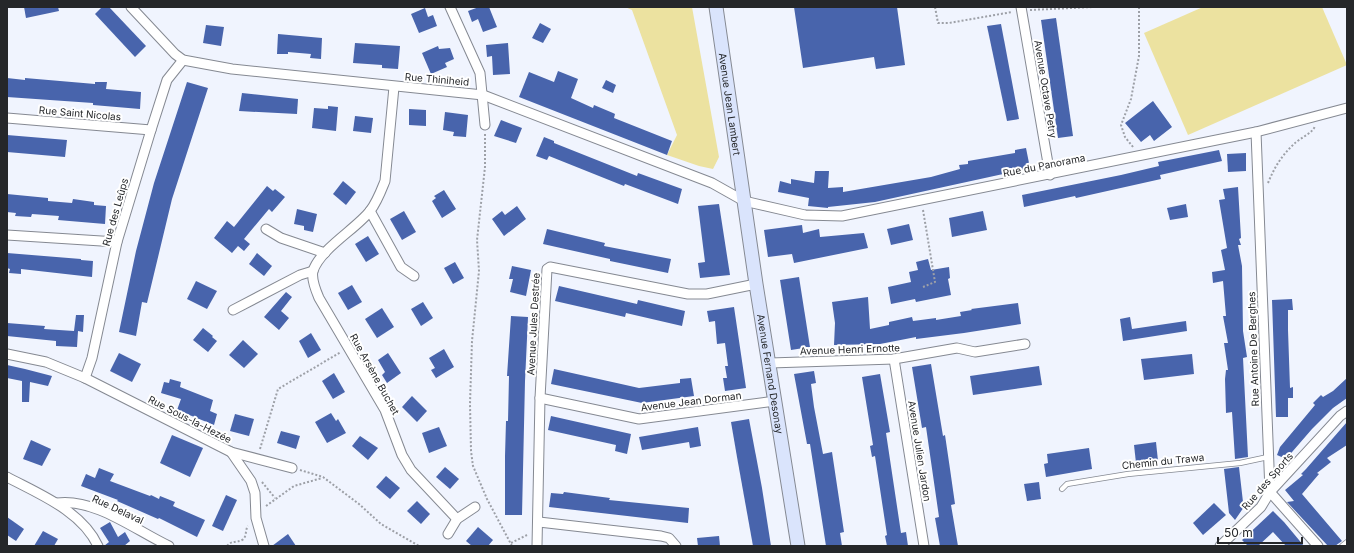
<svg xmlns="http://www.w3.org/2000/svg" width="1354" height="553" viewBox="0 0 1354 553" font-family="Inter,sans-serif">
  <rect width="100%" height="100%" fill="#f0f4fe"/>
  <g fill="#ece2a0">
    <path d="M625,7H692L719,157L713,169L699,166L667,155L677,135L632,10Z"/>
    <path d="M1203,7H1322L1347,65L1188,135L1144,33Z"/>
  </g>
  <g fill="#4864ac">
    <path d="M24,7H58L59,11L26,18Z"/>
    <path d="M102,7H109L146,46L135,57L95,14Z"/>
    <path d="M479,7H489L497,27L483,32L478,19L472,22L468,11Z"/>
    <path d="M794,7H897L905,65L876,69L874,57L803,68Z"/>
    <path d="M425,8L428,17L433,15L437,26L419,33L411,14Z"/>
    <path d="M1056,18L1073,136L1058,138L1041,20Z"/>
    <path d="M540,23L551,29L543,43L532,38Z"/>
    <path d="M1001,24L1019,119L1007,121L987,26Z"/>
    <path d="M206,25L224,27L221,46L203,43Z"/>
    <path d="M278,34L322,38L321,59L310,58L311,54L288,52V54H277Z"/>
    <path d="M355,43L400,46L398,69L382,68V65L353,63Z"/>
    <path d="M508,43L510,74L493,75L492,56L487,57L486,45Z"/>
    <path d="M438,46L439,49L450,48L454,59L445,63L447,67L431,74L422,53Z"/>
    <path d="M558,71L578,79L571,98L593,108L594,105L613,113L615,114L614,118L672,141L667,155L519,97L529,72L554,82Z"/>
    <path d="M7,78L25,80V78L95,84V82H107L106,89L141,92L140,109L93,105V103L7,97Z"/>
    <path d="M606,80L616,85L613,93L602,88Z"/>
    <path d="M187,82L208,88L172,199L147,303L142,302L136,336L119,332L136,251L154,183Z"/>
    <path d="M242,93L298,99L297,114L239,111Z"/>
    <path d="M1153,101L1172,127L1154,141L1150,135L1141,142L1125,123Z"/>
    <path d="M328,106L338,107L336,131L312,128L314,108L328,109Z"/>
    <path d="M409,109L426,110V126L409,125Z"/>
    <path d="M445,112L468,115L466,137L453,136L454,132L443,130Z"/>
    <path d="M355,116L373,118L371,133L353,131Z"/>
    <path d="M501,120L522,128L516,143L494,136Z"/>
    <path d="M7,135L67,140L65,157L7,152Z"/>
    <path d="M544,137L554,141V143L637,176L638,173L682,189L678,204L625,184L624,186L549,156L547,160L536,156Z"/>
    <path d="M1026,148L1030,168L875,202L828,207V208L808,206L809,198L778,192L780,181L791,184V179L814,183L815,171H829L828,188L843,187V192L931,177L960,169L959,165L968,164V161L1015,153V150Z"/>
    <path d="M1219,150L1222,161L1160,175L1161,179L1076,198L1075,196L1024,207L1022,195L1121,175L1159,166L1158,162Z"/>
    <path d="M1246,153V171L1228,172L1227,154Z"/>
    <path d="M343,181L356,192L346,205L333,194Z"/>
    <path d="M267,186L273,191L275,189L285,197L272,212L269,209L244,239L250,244L244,251L238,246L232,253L214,238L227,221L234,227Z"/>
    <path d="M1238,187L1241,238L1239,239L1241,245H1238L1242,266L1243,331L1247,357L1243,358L1248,457L1235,459L1232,412L1226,413L1225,379L1226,370H1228L1224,343H1228L1223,316H1226L1223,281L1213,283L1212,272L1225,270L1221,250L1227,248L1219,200L1225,199L1223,189Z"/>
    <path d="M444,190L456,209L442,218L432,201L436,198L434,196Z"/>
    <path d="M7,194L48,198V201L72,203L73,199L94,202V205L106,206L105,224L58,220L59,216L32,214L31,217L15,216L16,213L7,212Z"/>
    <path d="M719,204L730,275L700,278L698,263L705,262L698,206Z"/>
    <path d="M1186,204L1188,217L1170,220L1167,208Z"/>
    <path d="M517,206L526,219L504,236L492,219L502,211L505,215Z"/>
    <path d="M297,209L317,214L313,232L304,230V226L294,224Z"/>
    <path d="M404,211L416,232L402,240L390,219Z"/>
    <path d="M983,211L987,230L952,237L949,218Z"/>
    <path d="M909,224L913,240L891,245L887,229Z"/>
    <path d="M802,225L803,233L819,229L820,237L864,233L868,248L794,263L792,254L768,257L764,230Z"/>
    <path d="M547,229L605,243L604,246L671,259L668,273L610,261V259L543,244Z"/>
    <path d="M368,236L379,254L366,262L355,244Z"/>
    <path d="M7,253L81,259V260L93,261L92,277L21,269V274L9,273L10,269L7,268Z"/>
    <path d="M257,253L272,266L264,276L249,264Z"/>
    <path d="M928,259L931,270L949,267L950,278L948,279L951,295L916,302L915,299L891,304L888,287L911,282L909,272L918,270L916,262Z"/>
    <path d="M455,262L464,278L453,284L444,268Z"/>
    <path d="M512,266L531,270L526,296L510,292L513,279H509Z"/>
    <path d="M799,277L810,347L791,350L780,280Z"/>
    <path d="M196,281L217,291L207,309L187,299Z"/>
    <path d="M352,285L362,302L348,310L338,293Z"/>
    <path d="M559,286L637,304L638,300L685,311L682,326L626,313L625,317L555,301Z"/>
    <path d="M286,292L292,297L281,311L289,318L279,330L264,317Z"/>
    <path d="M868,297L870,329L889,325V322L912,317L913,321L936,318V320L961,316L960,312L972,310L971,309L1018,303L1021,324L964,333L916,339V337L880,344L834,345L835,323L832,302Z"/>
    <path d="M1292,299L1293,310H1288V330L1290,388L1293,387V398H1288V417H1276L1272,300Z"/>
    <path d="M423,302L433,318L421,326L411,309Z"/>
    <path d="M734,307L746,388L725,391L723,378H727L725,366H728L725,343L717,344L715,321L709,322L707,311Z"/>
    <path d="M382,308L394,327L377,338L365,319Z"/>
    <path d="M76,315H84L83,332L78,331L77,347L56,346V341L7,336V323L45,326L44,329L74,331Z"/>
    <path d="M511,316L528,317L525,381L522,515H505V456L506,421H508L509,376H507Z"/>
    <path d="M1130,317L1132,329L1186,321L1187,331L1123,341L1120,319Z"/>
    <path d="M203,328L213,336L212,337L217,341L208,352L193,340Z"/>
    <path d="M311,333L321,350L308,358L299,341Z"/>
    <path d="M243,340L258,354L244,368L229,355Z"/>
    <path d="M444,349L454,367L436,378L431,370L435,368L429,358Z"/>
    <path d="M119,353L141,364L132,382L110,371Z"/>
    <path d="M388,353L401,373L387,383L382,375L385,372L378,360Z"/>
    <path d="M1192,354L1194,374L1144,380L1141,359Z"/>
    <path d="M931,364L943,436L945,435L950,469L955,504L951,505L958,546H940L935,518L939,517L926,427L922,428L912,367Z"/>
    <path d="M7,365L25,369L52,376L48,386L30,382L29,402H22V381L7,378Z"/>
    <path d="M1039,366L1042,385L973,395L970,376Z"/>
    <path d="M554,369L639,388L680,383V379L691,378L694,396L642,403L551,384Z"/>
    <path d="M814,371L816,383L811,384L814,407L823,454L832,452L844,532L840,533L842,546H826L810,444H807L794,374Z"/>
    <path d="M334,373L345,392L333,399L322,381Z"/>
    <path d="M880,374L890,432L886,433L901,533L906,532L908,546H887L885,536L887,535L875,456L872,457L870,446L873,445L862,377Z"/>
    <path d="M1347,378V398L1333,408L1312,429L1286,459L1277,455L1280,447L1315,405L1313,403L1321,395L1323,397L1333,391Z"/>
    <path d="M170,379L181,382L180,387L213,400L210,411L217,414L214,425L177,410L181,399L161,393L164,382L169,383Z"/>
    <path d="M412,396L427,411L417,422L402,407Z"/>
    <path d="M331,413L336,421L338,419L346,433L327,443L315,422Z"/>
    <path d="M235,414L254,419L249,436L230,431Z"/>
    <path d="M551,416L631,434L627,454L615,451L616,445L548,430Z"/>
    <path d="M749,419L762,488L771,546H753L737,457L731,422Z"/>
    <path d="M1347,422V445L1327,458L1331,462L1317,473L1319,474L1302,494L1342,541L1335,546H1328L1287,502L1294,501L1285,490L1303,475L1301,474L1306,469Z"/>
    <path d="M439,427L447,446L429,453L422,433Z"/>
    <path d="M698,427L701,446L690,448L689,442L642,450L639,437Z"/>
    <path d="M281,431L300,436L296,449L277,443Z"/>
    <path d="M172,435L203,448L190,477L160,463Z"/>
    <path d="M360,436L378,448L368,460L352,446Z"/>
    <path d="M31,440L51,449L42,466L23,459Z"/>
    <path d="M1156,442L1158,461L1136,463L1134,445Z"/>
    <path d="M1089,448L1092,469L1046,477L1044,464L1048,463L1047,454Z"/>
    <path d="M445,467L459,479L450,489L436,477Z"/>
    <path d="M1239,467L1243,502L1246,504L1235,520L1229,513L1224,469Z"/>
    <path d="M99,468L114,474L110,481L150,496L151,495L159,499L160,496L175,502L173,506L205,520L197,537L159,518L158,519L117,501L118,500L81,486L86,474L95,478Z"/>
    <path d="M386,476L400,488L390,499L376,487Z"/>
    <path d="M1039,482L1041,499L1027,501L1024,484Z"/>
    <path d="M564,492L610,498L609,500L689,508L688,523L549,507L551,493L563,494Z"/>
    <path d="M226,495L237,500L223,531L212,526Z"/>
    <path d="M417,501L430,514L421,524L407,511Z"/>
    <path d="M1214,503L1226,515L1203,535L1193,523Z"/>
    <path d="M1273,511L1284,522L1304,546H1286L1273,532L1258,546H1248L1242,540Z"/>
    <path d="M7,517L24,529L16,541L7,535Z"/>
    <path d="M110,522L118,537L125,532L130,541L124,546H104L109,542L100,528Z"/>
    <path d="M478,527L493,540L488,546H472L466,541Z"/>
    <path d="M43,531L58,539L54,546H34Z"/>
    <path d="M288,534L296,546H272Z"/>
    <path d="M719,536L720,546H698L697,538Z"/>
  </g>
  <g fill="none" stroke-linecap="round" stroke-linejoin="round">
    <defs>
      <g id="service">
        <path d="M1062,489L1067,484L1128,474L1240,463L1268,457"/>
        <path d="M1342,546L1347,542"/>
      </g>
      <g id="minor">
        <path d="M131,7L175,54L183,60L232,69L483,95L712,183L744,201L805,215L842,216L1256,132L1347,108"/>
        <path d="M450,7L480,73L485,125"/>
        <path d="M1021,7L1050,175"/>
        <path d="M394,87L385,181C381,191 377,202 370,211C356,229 320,249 313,271C311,279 316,291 319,298L385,410L402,455L411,470L457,519"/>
        <path d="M7,118L151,130"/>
        <path d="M1256,132L1270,492L1318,546"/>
        <path d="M370,211L401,267L414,276"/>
        <path d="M266,229L281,238L325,253"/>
        <path d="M7,235L117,242"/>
        <path d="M233,310L300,275L313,271"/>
        <path d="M7,354L46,362L85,378L231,452L292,468"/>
        <path d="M894,359L924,546"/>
        <path d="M770,363L894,359L957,348L975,352L1025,344"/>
        <path d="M85,378L92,358L117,242L151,130L167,80L183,60"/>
        <path d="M540,398L639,419L775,401"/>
        <path d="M231,452L251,481L255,493L256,518L264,546"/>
        <path d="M7,477C39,494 82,511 98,546"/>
        <path d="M57,503C95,498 135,530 169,546"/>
        <path d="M539,522L661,536L669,538L676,546"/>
        <path d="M448,534L457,519L475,507"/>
        <path d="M537,546L540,398L547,269L550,267L688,294H707L756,284"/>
        <path d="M1220,546L1261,507L1270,492L1340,416L1347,411"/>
      </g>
      <g id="secondary">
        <path id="s1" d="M716,7L756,284L798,546"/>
      </g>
    </defs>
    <use href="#service" stroke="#858992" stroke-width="6"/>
    <use href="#minor" stroke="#858992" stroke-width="11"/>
    <use href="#secondary" stroke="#858992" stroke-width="15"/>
    <g stroke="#9da0a7" stroke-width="2" stroke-dasharray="2 2" stroke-linecap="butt">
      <path d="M935,7L938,23H949L1012,12"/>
      <path d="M1030,10L1093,7"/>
      <path d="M485,134V167L477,240L479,271L472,341L470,404L471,451L473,466L487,499L512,546"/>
      <path d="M1133,147L1125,137L1121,125L1131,99L1139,56V7"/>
      <path d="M1268,183C1274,168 1282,155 1294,144C1300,138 1313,133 1315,126"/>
      <path d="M923,210L935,282L923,287"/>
      <path d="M260,449L278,389L341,352"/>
      <path d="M300,470L323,477L359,504L381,524L419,546"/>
      <path d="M262,482L275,498"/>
      <path d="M266,506L294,486L322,478"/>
      <path d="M511,543L527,535"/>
      <path d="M227,546C232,540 236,543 242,540C247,538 245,529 248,526"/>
    </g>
    <use href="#service" stroke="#fff" stroke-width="4.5"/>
    <use href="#minor" stroke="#fff" stroke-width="9"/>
    <use href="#secondary" stroke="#dae4fc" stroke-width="13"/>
  </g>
  <g text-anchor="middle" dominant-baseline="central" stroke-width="4" stroke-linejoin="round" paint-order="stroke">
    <g font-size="10" fill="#25272a" stroke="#fff">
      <text transform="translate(437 79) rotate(5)">Rue Thiniheid</text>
      <text transform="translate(1046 89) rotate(81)">Avenue Octave Petry</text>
      <text stroke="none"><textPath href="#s1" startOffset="98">Avenue Jean Lambert</textPath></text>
      <text transform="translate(80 113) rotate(5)">Rue Saint Nicolas</text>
      <text transform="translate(1044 165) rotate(-11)">Rue du Panorama</text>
      <text transform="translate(115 212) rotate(-74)">Rue des Leûps</text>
      <text transform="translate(533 324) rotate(-87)">Avenue Jules Destrée</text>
      <text transform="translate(850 349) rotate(-2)">Avenue Henri Ernotte</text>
      <text transform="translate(1253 349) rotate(-92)">Rue Antoine De Berghes</text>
      <text transform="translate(375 374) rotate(61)">Rue Arsène Buchet</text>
      <text stroke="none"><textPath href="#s1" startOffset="371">Avenue Fernand Desonay</textPath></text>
      <text transform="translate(691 401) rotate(-7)">Avenue Jean Dorman</text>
      <text transform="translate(190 419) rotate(27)">Rue Sous-la-Hezée</text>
      <text transform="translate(920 451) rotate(81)">Avenue Julien Jardon</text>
      <text transform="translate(1163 461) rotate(-6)">Chemin du Trawa</text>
      <text transform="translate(1267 481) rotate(-49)">Rue des Sports</text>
      <text transform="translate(118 509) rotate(25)">Rue Delaval</text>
    </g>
  </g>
  <rect width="1354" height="553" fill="none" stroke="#25272a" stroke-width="16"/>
  <path d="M1218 537v6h84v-6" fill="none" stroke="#25272a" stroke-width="2"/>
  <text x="1224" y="537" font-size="12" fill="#25272a" stroke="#ffffff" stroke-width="3" paint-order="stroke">50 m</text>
</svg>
